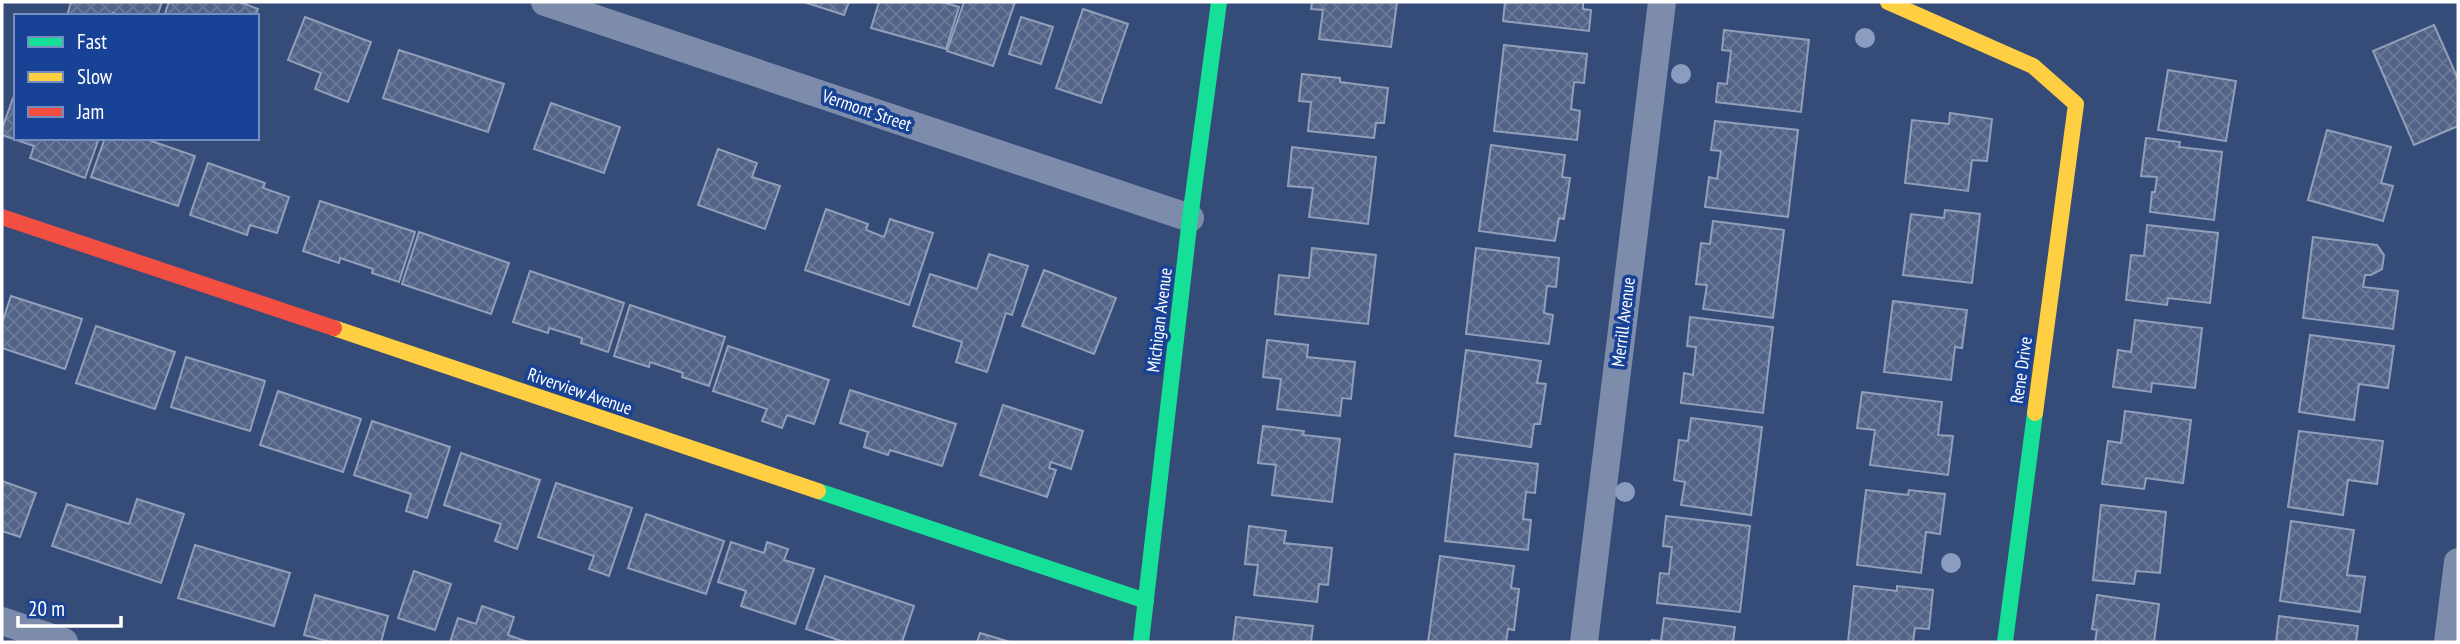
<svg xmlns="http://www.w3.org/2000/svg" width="2460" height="644" viewBox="0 0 2460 644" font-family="'PT Sans Narrow',sans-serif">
  <defs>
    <pattern id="building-cross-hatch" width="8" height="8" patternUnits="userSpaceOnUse" patternTransform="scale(1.75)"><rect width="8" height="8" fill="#516387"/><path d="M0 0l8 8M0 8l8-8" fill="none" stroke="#6b7a99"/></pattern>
  </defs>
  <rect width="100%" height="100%" fill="#354b78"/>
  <g fill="url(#building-cross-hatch)" stroke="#929fb9" stroke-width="2">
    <path d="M71,2H162L157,16H121L113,13L112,16H67Z"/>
    <path d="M169,2H240L258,9L255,16H164Z"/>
    <path d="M804,2H849L844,15Z"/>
    <path d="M879,2H942L959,7L946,49L871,28Z"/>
    <path d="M964,2H1015L993,66L947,51Z"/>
    <path d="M1312,2H1397L1391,47L1319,39L1323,10L1311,9Z"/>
    <path d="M1505,2H1583V9L1591,10L1589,31L1503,21Z"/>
    <path d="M1083,9L1128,24L1101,103L1056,88Z"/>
    <path d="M305,17L371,42L348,102L315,89L321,73L288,60Z"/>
    <path d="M1021,17L1053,27L1041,64L1009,54Z"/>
    <path d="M2434,25L2458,79V126L2414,145L2373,51Z"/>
    <path d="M1724,30L1809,40L1801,112L1716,102L1718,83L1727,84L1731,51L1722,50Z"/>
    <path d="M1504,45L1587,54L1584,83L1574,82L1571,109L1580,111L1577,140L1494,131Z"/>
    <path d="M399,50L504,84L488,132L383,98Z"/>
    <path d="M2168,70L2236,81L2226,141L2158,130Z"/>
    <path d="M1302,74L1340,78V82L1388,88L1384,123H1376L1374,138L1308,131L1311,102L1299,101Z"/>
    <path d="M13,98L16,99V138H99L85,178L30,158L34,146L2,135V129Z"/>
    <path d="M551,103L620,127L604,173L534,149Z"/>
    <path d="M1950,113L1992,119L1987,161L1972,160L1968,191L1905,183L1912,120L1949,124Z"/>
    <path d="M1715,121L1798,130L1788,217L1705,207L1709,177L1717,179L1721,151L1711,150Z"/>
    <path d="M2327,130L2391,147L2381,183L2393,186L2383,221L2308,200Z"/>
    <path d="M105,138H143L195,156L178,206L91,177Z"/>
    <path d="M2146,138L2180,142L2179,147L2222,152L2214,220L2150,212L2152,192H2155L2157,177L2141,176Z"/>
    <path d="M1491,145L1565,155L1562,177L1570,178L1564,219L1559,218L1555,241L1479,231Z"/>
    <path d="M1292,147L1376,157L1368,224L1309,217L1313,188L1288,186Z"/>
    <path d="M718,149L757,163L752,177L780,186L765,229L698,205Z"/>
    <path d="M208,163L265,183L263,188L289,197L277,233L250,225L247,235L190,215Z"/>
    <path d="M320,201L415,232L399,282L372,273L373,269L340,258L339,263L303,251Z"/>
    <path d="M826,209L868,224L866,230L884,237L890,219L933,233L909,305L805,270Z"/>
    <path d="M1945,210L1980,214L1972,283L1903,275L1911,214L1944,218Z"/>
    <path d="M1713,221L1784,230L1773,318L1703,309L1707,285L1696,284L1701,243L1710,244Z"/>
    <path d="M2147,225L2218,233L2210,303L2168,298L2167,305L2126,300L2131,255L2144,256Z"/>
    <path d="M419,232L509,263L491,314L402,284Z"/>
    <path d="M2313,237L2377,245L2384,255L2382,269L2371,275H2365L2363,287L2398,291L2393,329L2303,318Z"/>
    <path d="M1312,248L1376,255L1368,324L1275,314L1279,275L1309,278Z"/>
    <path d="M1476,248L1559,258L1556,287L1547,286L1544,313L1553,315L1549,344L1466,334Z"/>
    <path d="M989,254L1028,266L1012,315L1006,313L987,372L956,362L962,342L913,326L930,274L977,289Z"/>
    <path d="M1044,270L1116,298L1094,354L1022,326Z"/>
    <path d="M530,271L624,303L608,352L581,343L582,338L549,328L548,333L513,322Z"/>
    <path d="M11,296L82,319L65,369L2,348V323Z"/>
    <path d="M1893,301L1967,310L1962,348L1955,347L1951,380L1884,372Z"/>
    <path d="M630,305L725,337L709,386L682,377L683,373L650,362L649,367L614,356Z"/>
    <path d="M1690,317L1773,327L1763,413L1681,403L1684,373L1693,375L1696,347L1687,346Z"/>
    <path d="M2135,320L2202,328L2195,388L2152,383L2151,392L2113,387L2118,350L2131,352Z"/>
    <path d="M96,326L175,352L155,409L76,383Z"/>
    <path d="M2310,335L2394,346L2388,388L2359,384L2354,420L2299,412Z"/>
    <path d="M1267,340L1308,345L1307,357L1355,362L1351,399L1342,398L1340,416L1277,409L1281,379L1263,377Z"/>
    <path d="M728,346L829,380L814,424L787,415L782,428L762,421L767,409L713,391Z"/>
    <path d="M1466,350L1541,361L1537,383L1546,384L1540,424H1534L1531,447L1455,436Z"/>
    <path d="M186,357L265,381L250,431L171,407Z"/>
    <path d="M850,390L956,424L942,466L890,450L888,455L864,447L868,432L840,423Z"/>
    <path d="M278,391L361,419L343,472L260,445Z"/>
    <path d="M1862,392L1942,402L1938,435L1953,436L1948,475L1870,465L1875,430L1857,428Z"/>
    <path d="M1003,405L1083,431L1071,469L1051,462L1049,468L1056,470L1047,497L980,475Z"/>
    <path d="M2125,411L2191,420L2183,483L2146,478L2144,489L2102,484L2108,441L2121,443Z"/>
    <path d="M1691,418L1762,427L1751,515L1681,505L1685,482L1674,480L1679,440L1688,441Z"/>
    <path d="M372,421L450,447L427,518L406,511L411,494L354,475Z"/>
    <path d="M1263,426L1304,431L1303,435L1340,439L1332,502L1272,495L1276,465L1258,463Z"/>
    <path d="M2299,431L2383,441L2377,484L2348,480L2343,515L2288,507Z"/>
    <path d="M461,453L540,480L517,549L495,541L501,524L444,505Z"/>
    <path d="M1455,454L1538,464L1535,493L1526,492L1523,519L1531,520L1528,550L1445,541Z"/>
    <path d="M2,481L36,493L20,537L2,531Z"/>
    <path d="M556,483L632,508L609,576L589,569L594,556L538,537Z"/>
    <path d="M1866,490L1908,495L1909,490L1945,494L1940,534L1926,532L1921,573L1857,565Z"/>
    <path d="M137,499L184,514L161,583L52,546L67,504L129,524Z"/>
    <path d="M2101,505L2166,512L2160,573L2136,571L2134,584L2093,580Z"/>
    <path d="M646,514L724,541L706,594L628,568Z"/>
    <path d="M1666,516L1750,526L1740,612L1657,603L1660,573L1669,574L1672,547L1663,546Z"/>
    <path d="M2291,521L2354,530L2347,575L2365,577L2360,612L2280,601Z"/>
    <path d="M1249,526L1286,531L1284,543L1332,548L1328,585L1319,584L1317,602L1254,595L1258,565L1245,564Z"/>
    <path d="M731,542L764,553L767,542L788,549L784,560L814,569L795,624L741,606L746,591L718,582Z"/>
    <path d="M195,545L290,573L274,626L178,598Z"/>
    <path d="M1440,556L1514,566L1511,588L1519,589L1514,630L1508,629L1506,642H1428Z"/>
    <path d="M414,571L451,584L435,630L398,618Z"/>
    <path d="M825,576L914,606L902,642H844L806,629Z"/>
    <path d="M1854,586L1897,591V586L1933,590L1929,629L1915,628L1913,642H1848Z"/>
    <path d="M315,595L388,616L381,642H331L304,635Z"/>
    <path d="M2097,595L2159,604L2154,642H2095L2097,630L2092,629Z"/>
    <path d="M482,606L514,617L508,635L528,642H450L458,618L476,624Z"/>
    <path d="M2279,616L2358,626L2356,642H2276Z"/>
    <path d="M1236,617L1313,626L1311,642H1233Z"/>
    <path d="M1664,618L1735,627L1733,642H1652V640L1661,641Z"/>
    <path d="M980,633L1010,642H977Z"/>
  </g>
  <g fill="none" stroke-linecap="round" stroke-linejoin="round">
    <g stroke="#7d8cab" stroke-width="28">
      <path d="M545,2L1190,218"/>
      <path d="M2,621L64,642"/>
      <path d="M1584,642L1662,2"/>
      <path d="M2448,642L2458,562"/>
    </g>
    <g stroke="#16e098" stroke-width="16">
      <path d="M818,491L1146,601"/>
      <path d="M1141,642L1190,218L1219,2"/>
      <path d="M2005,642L2035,413"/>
    </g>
    <g stroke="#ffcf43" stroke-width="16">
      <path d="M1888,2L2033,66L2076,104L2035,413"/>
      <path d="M334,328L818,491"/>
    </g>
    <path stroke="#f24e42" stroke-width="16" d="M2,217L334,328"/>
  </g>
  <g fill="#8a9dc1">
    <circle cx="1865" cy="38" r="10"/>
    <circle cx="1681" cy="74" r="10"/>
    <circle cx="1625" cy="492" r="10"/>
    <circle cx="1951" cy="563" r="10"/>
  </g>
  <g text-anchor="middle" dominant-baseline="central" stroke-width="7" stroke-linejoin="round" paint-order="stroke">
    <g font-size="18" fill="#fff" stroke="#184295">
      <text transform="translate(867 110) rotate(19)">Vermont Street</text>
      <text transform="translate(1159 320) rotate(-83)">Michigan Avenue</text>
      <text transform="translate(1623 322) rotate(-83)">Merrill Avenue</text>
      <text transform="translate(2021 370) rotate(-82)">Rene Drive</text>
      <text transform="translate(580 391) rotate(19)">Riverview Avenue</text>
    </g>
  </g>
  <rect width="2460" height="644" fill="none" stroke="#ffffff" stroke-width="7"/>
  <rect x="14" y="14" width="245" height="126" fill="#184295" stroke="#748ebf" stroke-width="2"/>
  <rect x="28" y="37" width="35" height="10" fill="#16e098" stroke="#748ebf" stroke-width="2"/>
  <text x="77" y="49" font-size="21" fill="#ffffff">Fast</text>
  <rect x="28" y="72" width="35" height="10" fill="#ffcf43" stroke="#748ebf" stroke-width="2"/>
  <text x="77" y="84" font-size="21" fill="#ffffff">Slow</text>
  <rect x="28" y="107" width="35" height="10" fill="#f24e42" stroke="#748ebf" stroke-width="2"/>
  <text x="77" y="119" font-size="21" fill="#ffffff">Jam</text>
  <path d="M18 616v10h103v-10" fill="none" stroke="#ffffff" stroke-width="3.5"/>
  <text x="28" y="616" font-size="21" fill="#ffffff" stroke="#184295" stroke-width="5" paint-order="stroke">20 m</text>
</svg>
